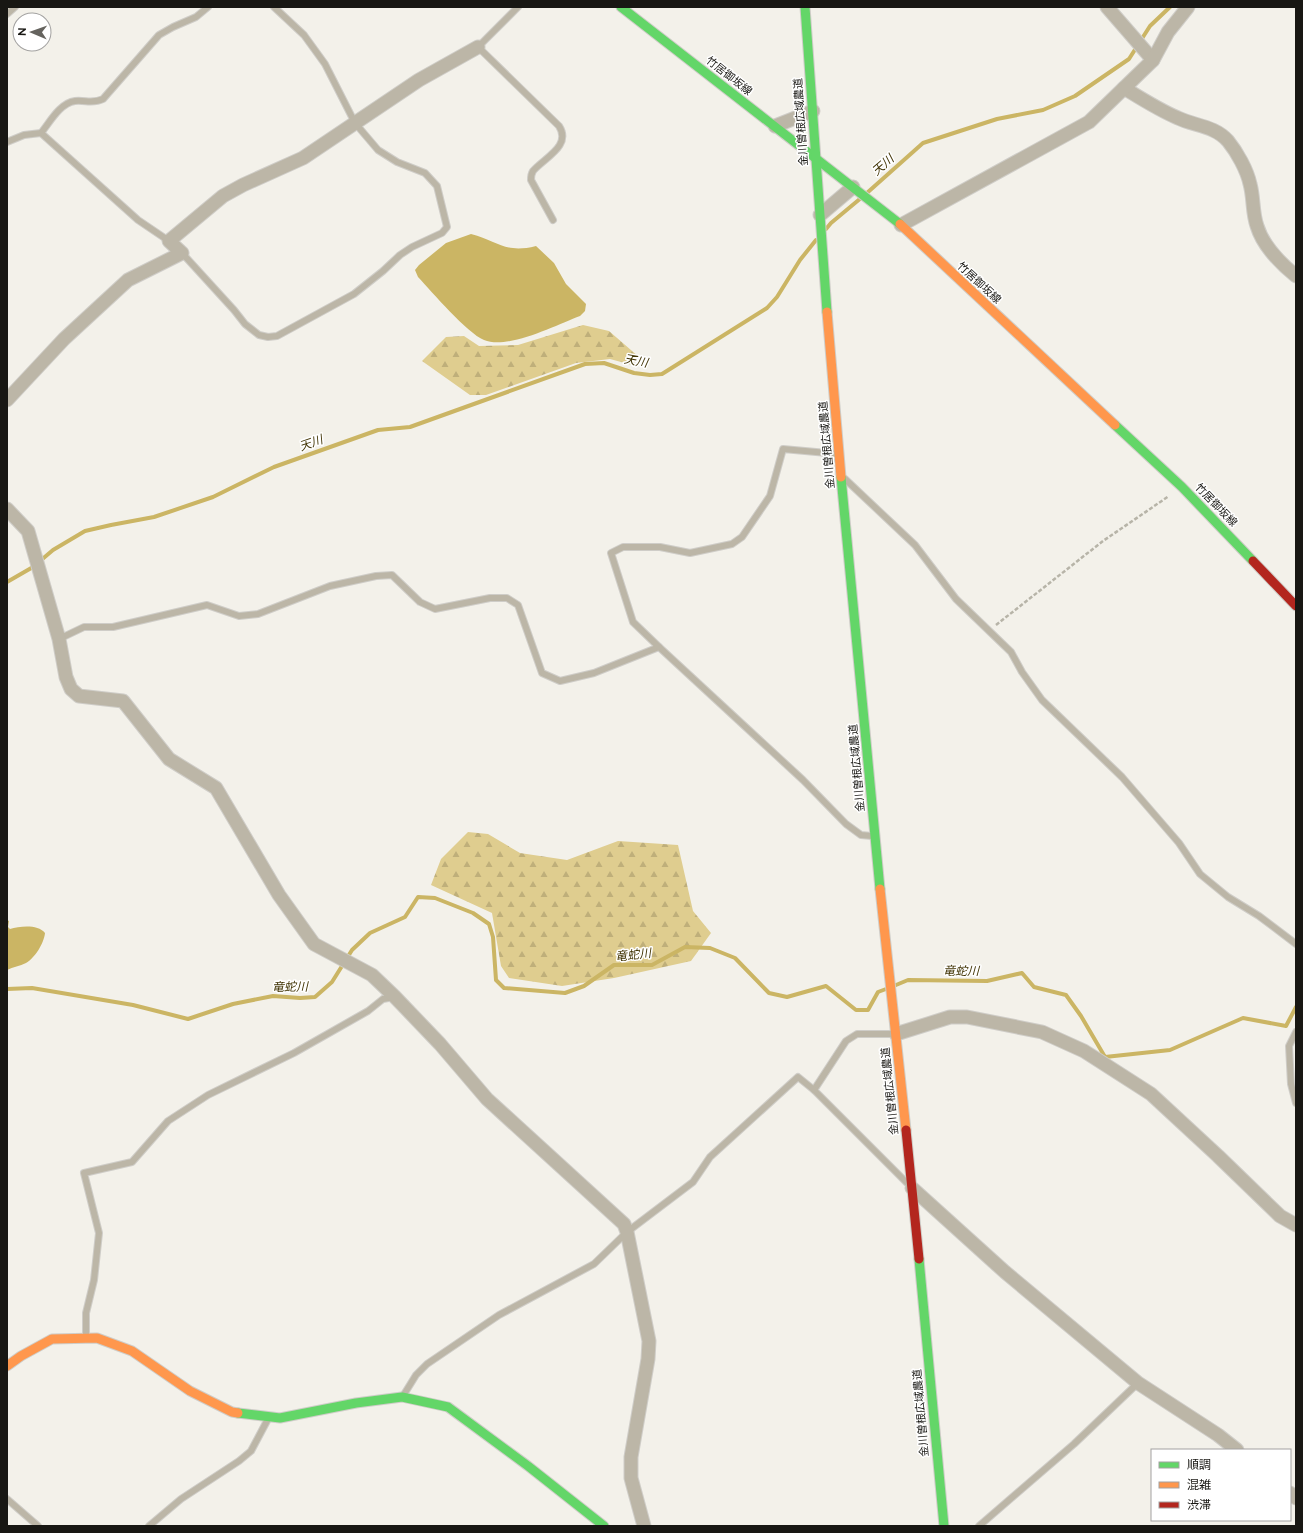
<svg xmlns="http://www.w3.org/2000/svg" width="1303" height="1533" viewBox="0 0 1303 1533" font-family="Raleway,'Noto Sans JP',sans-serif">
  <defs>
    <pattern id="forest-firs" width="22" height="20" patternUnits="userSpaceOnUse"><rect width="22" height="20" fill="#dfcd8f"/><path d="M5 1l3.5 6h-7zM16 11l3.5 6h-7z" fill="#bfaf7a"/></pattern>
  </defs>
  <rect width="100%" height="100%" fill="#f3f1ea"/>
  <g fill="url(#forest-firs)">
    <path d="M583,325L609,331L639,357L632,365L610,359L576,363L486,395H470L422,361L446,337L464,336L479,346L518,345Z"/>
    <path d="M468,832L488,834L520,853L567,860L618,841L678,845L693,911L711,933L691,961L614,978L562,986L509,978L501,966L492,913L431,885L441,859Z"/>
  </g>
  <g fill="#cbb564">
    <path d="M471,234C498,241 505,254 536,246L554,263L566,284L586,304L585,311L580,316C556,325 508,350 484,340C467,333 432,292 418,277L415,270L419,265L446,243Z"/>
    <path d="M7,920L9,921L8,927L10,929C20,926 38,924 45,933C44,943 35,958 26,963C20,966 13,967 7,970Z"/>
  </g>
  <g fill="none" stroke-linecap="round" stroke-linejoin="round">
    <g stroke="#cbb564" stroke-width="4">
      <path d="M868,192L923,143L997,119L1043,110L1075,96L1129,59L1150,26L1170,7"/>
      <path d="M826,229L831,223L861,198"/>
      <path d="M7,582L33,567L53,550L85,531L111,525L154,517L213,497L274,467L378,430L410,427L585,364L604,363L634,373L650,375L662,374L767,308L777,297L800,260L816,240"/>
      <path d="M896,985L908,980L987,981L1022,973L1034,987L1066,995L1081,1016L1105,1057L1170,1050L1243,1018L1286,1026L1296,1007"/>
      <path d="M7,989L32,988L133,1005L188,1019L233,1004L273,996L300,998L315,997L332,982L352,950L370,933L405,917L418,897L435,898L473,913L489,924L493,937L496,980L504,988L565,993L584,986L614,965H652L685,947L710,948L735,958L769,993L787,997L826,986L856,1010H868L878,992L886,989"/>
    </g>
    <defs>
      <g id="lane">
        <path d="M518,7L478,47L559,126C572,146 544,158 533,171C531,174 531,177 531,180L553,220"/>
        <path d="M7,14L15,7"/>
        <path d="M41,133L138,220L169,241"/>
        <path d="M7,142L24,135L41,133C50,122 60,103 75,101C86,100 93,104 103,99L159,35L173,27L196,17L208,7"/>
        <path d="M182,253L234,310L245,324L259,335L268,337L277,336L354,294L383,271L400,255L412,247L442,233L447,227L437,186L425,173L397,162L378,150L355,123L325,64L304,35L274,7"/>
        <path d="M845,479L915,545L956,599L1011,652L1022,672L1042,700L1122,777L1179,843L1200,874L1228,897L1259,916L1296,944"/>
        <path d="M59,639L84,627H113L207,605L239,616L258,614L330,586L376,576L392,575L420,602L435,609L490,598H507L518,605L542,673L560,681L594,673L659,647L803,780L846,824L861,835L872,836"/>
        <path d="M659,647L633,622L611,553L623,547H660L690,553L732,544L742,537L770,496L783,449L838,454"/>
        <path d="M1296,1032L1289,1046L1291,1084L1296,1103"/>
        <path d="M814,1090L846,1041L857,1034H894"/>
        <path d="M86,1336V1313L94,1280L99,1233L84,1173L132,1162L168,1121L208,1095L294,1053L368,1011L383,999L394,997"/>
        <path d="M403,1396L416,1375L427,1364L499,1315L594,1264L627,1232L693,1182L710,1157L798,1077L814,1090L907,1183"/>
        <path d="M7,1499L38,1526"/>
        <path d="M149,1526L181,1499L239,1461L251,1451L268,1419"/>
        <path d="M979,1526L1074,1444L1138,1383"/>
      </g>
      <g id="street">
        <path d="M1107,7L1153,60"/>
        <path d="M1124,88C1142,99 1159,110 1178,118C1195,126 1215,126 1228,141C1237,152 1247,170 1250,184C1254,198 1252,212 1257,226C1263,246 1280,263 1296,276"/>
        <path d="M775,126L813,111"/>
        <path d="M820,215L853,187"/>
        <path d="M901,225L1089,122L1153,60L1168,32L1188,7"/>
        <path d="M7,400L64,339L128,280L182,253L169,241L223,196L243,185L303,158L419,80L478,47"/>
        <path d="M7,509L28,531L59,639L66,677L71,689L79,696L123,701L169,759L216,788L279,895L314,944L372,975L395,997L440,1044L487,1099L624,1224L627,1232L649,1341L648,1359L631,1457V1478L644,1526"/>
        <path d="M896,1034L950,1017H967L1042,1032L1084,1051L1151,1094L1218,1156L1280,1216L1296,1225"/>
        <path d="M912,1188L1005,1272L1138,1383L1218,1435L1237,1450"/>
        <path d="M1290,1493L1296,1498"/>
      </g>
      <g id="fast">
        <path d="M621,7L900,224"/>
        <path d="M805,7L827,312"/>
        <path d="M1115,425L1182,487L1253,561"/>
        <path d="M841,477L880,889"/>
        <path d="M919,1259L944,1526"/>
        <path d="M238,1413L280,1418L356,1403L402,1397L448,1407L528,1466L604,1526"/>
      </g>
      <g id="slow">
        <path d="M900,224L1115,425"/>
        <path d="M827,312L841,477"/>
        <path d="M880,889L906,1130"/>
        <path d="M7,1366L21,1356L52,1339L97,1338L132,1351L190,1391L232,1412L238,1413"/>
      </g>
      <g id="jam">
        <path d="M1253,561L1296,606"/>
        <path d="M906,1130L919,1259"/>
      </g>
    </defs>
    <use href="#lane" stroke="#cfcdc8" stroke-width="8"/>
    <use href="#street" stroke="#cfcdc8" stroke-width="15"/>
    <use href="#fast" stroke="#cfcdc8" stroke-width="11"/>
    <use href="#slow" stroke="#cfcdc8" stroke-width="11"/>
    <use href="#jam" stroke="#cfcdc8" stroke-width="11"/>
    <path stroke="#b7b4a8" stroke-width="2.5" stroke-dasharray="4 2" stroke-linecap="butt" d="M996,625L1103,541L1169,496"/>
    <use href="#lane" stroke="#bcb6a7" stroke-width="6"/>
    <use href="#street" stroke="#bcb6a7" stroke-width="13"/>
    <use href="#fast" stroke="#63d668" stroke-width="9"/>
    <use href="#slow" stroke="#ff974d" stroke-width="9"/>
    <use href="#jam" stroke="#b3261e" stroke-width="9"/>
  </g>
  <g text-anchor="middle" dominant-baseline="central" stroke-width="3" stroke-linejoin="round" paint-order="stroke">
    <g font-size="11" fill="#181713" stroke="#fff">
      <text transform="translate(729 76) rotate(38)">竹居御坂線</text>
      <text transform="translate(801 122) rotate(-94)">金川曽根広域農道</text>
      <text transform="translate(979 283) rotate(43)">竹居御坂線</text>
      <text transform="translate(827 445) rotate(-95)">金川曽根広域農道</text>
      <text transform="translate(1216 505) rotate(46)">竹居御坂線</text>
      <text transform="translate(857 768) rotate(-95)">金川曽根広域農道</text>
      <text transform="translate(890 1091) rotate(-96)">金川曽根広域農道</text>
      <text transform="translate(921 1413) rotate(-95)">金川曽根広域農道</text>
    </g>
    <g font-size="12" font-style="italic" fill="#423506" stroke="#fff">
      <text transform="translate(883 165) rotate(-41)">天川</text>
      <text transform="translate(636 361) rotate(10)">天川</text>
      <text transform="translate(311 443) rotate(-19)">天川</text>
      <text transform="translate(633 955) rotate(-6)">竜蛇川</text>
      <text transform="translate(961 971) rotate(1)">竜蛇川</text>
      <text transform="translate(290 987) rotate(-1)">竜蛇川</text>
    </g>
  </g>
  <rect width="1303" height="1533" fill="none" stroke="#181713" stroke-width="16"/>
  <rect x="1151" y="1449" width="140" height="72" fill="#ffffff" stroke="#a3a2a1"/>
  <rect x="1159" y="1462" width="20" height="6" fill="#63d668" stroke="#a3a2a1"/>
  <text x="1187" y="1469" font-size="12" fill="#181713">順調</text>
  <rect x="1159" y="1482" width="20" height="6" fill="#ff974d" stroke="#a3a2a1"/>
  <text x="1187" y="1489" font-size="12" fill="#181713">混雑</text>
  <rect x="1159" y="1502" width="20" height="6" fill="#b3261e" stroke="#a3a2a1"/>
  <text x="1187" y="1509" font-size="12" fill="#181713">渋滞</text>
  <g transform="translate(32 32) rotate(272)"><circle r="19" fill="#ffffff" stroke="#a3a2a1"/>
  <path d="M0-3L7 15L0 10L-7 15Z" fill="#65635e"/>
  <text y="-6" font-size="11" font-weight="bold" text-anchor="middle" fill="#181713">N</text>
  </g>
</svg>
